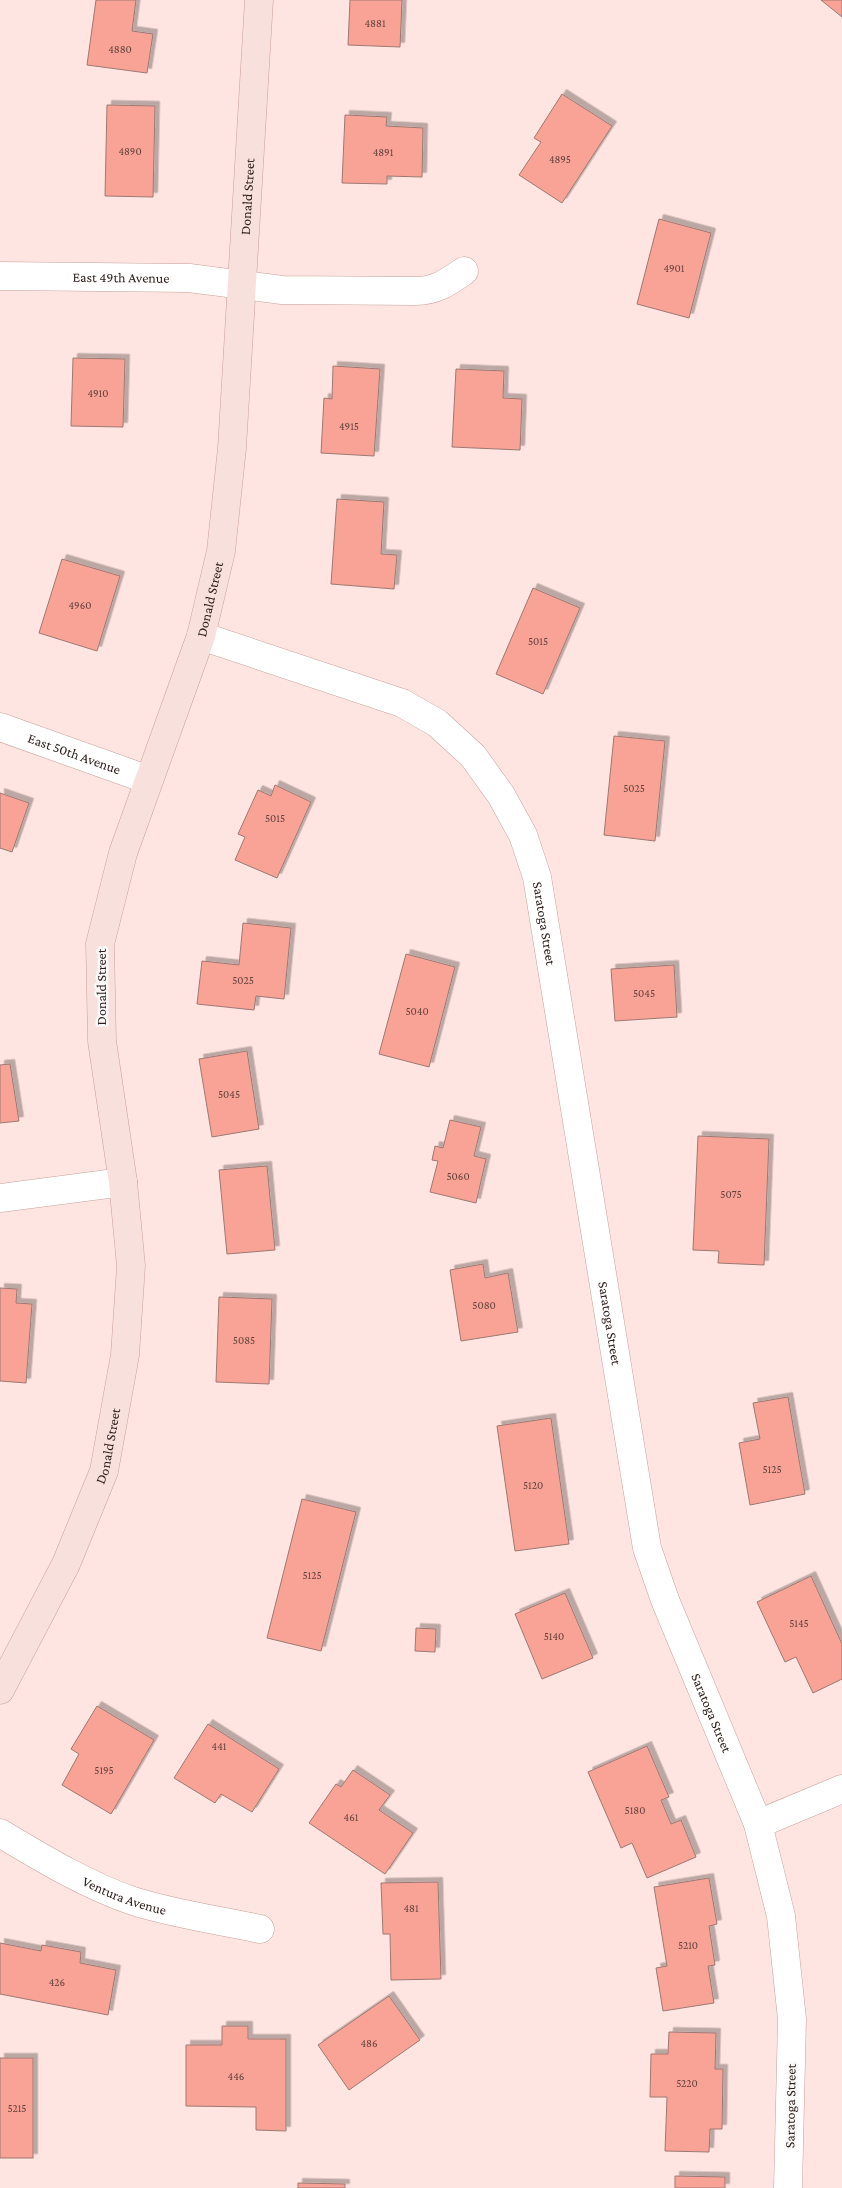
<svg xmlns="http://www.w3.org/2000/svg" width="842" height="2188" viewBox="0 0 842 2188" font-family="'Crimson Pro',serif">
  <defs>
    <filter id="shadow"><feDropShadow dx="4.5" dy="-4.5" stdDeviation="0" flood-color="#0004"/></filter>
  </defs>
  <rect width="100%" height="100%" fill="#ffe5e1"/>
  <g fill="#f9a396" stroke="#9d7872" filter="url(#shadow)">
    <path d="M96,0H136L132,31L153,34L147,73L87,65Z"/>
    <path d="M350,0H402L400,47L348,45Z"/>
    <path d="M821,0H842V17Z"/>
    <path d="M562,94L612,126L562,203L519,175L541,142L534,138Z"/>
    <path d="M107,105L155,106L153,197L105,196Z"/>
    <path d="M345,115L387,117L386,126L423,128L422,177L387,176V184L342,183Z"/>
    <path d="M659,219L711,233L689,318L637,304Z"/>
    <path d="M73,358L125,359L123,427L71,426Z"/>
    <path d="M333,366L380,369L374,456L321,453L324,398L332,399Z"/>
    <path d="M456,369L504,371L503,398L522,399L520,450L452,447Z"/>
    <path d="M337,499L384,502L381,554L397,555L394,589L331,584Z"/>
    <path d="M62,559L120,576L97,651L39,633Z"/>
    <path d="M533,588L580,608L543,694L496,674Z"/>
    <path d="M614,736L665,741L655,841L604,835Z"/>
    <path d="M275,785L311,802L277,878L235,860L245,837L238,834L258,790L271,796Z"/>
    <path d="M0,793L29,803L12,852L0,848Z"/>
    <path d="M243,923L291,928L284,999L256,996L254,1010L197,1004L202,961L239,965Z"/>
    <path d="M406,954L455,967L429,1067L379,1054Z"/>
    <path d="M674,965L677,1017L615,1021L611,969Z"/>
    <path d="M247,1051L259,1129L212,1137L199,1059Z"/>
    <path d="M10,1064L19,1121L0,1123V1065Z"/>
    <path d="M450,1120L481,1127L474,1156L486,1159L476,1203L430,1192L438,1161L432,1160L435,1146L443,1148Z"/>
    <path d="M698,1136L769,1139L764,1265L718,1263L719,1251L693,1250Z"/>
    <path d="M267,1166L275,1250L227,1254L219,1170Z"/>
    <path d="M483,1264L485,1278L508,1273L518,1332L461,1341L450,1270Z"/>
    <path d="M0,1288L17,1289L16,1303L32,1304L26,1383L0,1381Z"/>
    <path d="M219,1297L272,1299L269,1384L216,1382Z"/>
    <path d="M788,1397L805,1494L750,1505L739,1443L760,1439L753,1403Z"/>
    <path d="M551,1418L569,1544L515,1551L497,1426Z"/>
    <path d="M302,1499L356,1512L321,1651L267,1638Z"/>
    <path d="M811,1576L842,1644V1679L813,1693L796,1657L785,1662L757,1602Z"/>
    <path d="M565,1593L593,1658L542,1679L515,1614Z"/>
    <path d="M416,1628L436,1629L435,1652L415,1651Z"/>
    <path d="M97,1706L154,1740L111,1814L62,1785L79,1754L71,1749Z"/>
    <path d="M208,1724L279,1769L252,1812L221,1794L215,1803L174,1778Z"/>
    <path d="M647,1746L669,1797L661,1800L671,1824L681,1820L696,1857L647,1878L632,1843L621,1848L588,1772Z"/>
    <path d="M353,1770L390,1795L379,1810L413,1833L385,1874L309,1823L336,1784L341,1787Z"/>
    <path d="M709,1878L717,1924L709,1926L715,1965L708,1966L714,2003L663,2011L656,1968L667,1966L654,1887Z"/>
    <path d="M438,1882L441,1979L391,1980L390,1934H383L381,1883Z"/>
    <path d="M0,1943L41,1951L42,1945L81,1952L80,1963L116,1970L108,2015L0,1994Z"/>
    <path d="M389,1996L420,2040L349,2090L318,2045Z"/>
    <path d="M222,2026H248V2039H286V2131L256,2130V2107L186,2106V2045H222Z"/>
    <path d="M669,2032L716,2033L715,2069H723L722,2129H710L709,2152L665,2151L667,2097H650L651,2054H668Z"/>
    <rect x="0" y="2058" width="33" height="100"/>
    <path d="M675,2176L725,2177V2188H675Z"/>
    <path d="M298,2183L345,2184V2188H298Z"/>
  </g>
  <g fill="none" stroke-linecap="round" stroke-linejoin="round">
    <defs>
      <g id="street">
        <path id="s1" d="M0,276L189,278L282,290L416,291C436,291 448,282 464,271"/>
        <path id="s2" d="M201,636L402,703L437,723L473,756L501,795L523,835L537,877L647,1548L665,1600L758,1824L781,1916L792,2019L788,2188"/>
        <path id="s3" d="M0,727L149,780"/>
        <path d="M0,1198L123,1182"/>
        <path d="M758,1824L842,1789"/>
        <path id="s4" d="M0,1833C42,1858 86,1885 133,1901C174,1914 218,1920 260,1929"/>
      </g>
      <g id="secondary">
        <path id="s5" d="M0,1690L66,1564L104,1471L125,1355L131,1266L123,1182L102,1041L100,944L123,853L201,636L221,551L232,448L259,0"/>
      </g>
    </defs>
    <use href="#street" stroke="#c8a09a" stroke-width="29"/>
    <use href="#secondary" stroke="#c8a09a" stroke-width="29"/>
    <use href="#street" stroke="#fff" stroke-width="28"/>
    <use href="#secondary" stroke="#f8e0dc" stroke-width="28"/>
  </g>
  <g text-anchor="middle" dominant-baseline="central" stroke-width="5" stroke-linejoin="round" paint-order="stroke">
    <g font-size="11" fill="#62413b">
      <text x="375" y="23">4881</text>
      <text x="120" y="49">4880</text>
      <text x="130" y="151">4890</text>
      <text x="383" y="152">4891</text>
      <text x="560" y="159">4895</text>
      <text x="674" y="268">4901</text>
      <text x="98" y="393">4910</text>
      <text x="349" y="426">4915</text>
      <text x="80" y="605">4960</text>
      <text x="538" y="641">5015</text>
      <text x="634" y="788">5025</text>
      <text x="275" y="818">5015</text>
      <text x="243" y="980">5025</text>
      <text x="644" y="993">5045</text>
      <text x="417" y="1011">5040</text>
      <text x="229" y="1094">5045</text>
      <text x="458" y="1176">5060</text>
      <text x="731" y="1194">5075</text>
      <text x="484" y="1305">5080</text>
      <text x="244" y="1340">5085</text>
      <text x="772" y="1469">5125</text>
      <text x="533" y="1485">5120</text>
      <text x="312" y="1575">5125</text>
      <text x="799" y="1623">5145</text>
      <text x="554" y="1636">5140</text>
      <text x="219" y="1746">441</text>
      <text x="104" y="1770">5195</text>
      <text x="635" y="1810">5180</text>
      <text x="351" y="1817">461</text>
      <text x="411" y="1908">481</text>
      <text x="688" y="1945">5210</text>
      <text x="57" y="1982">426</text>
      <text x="369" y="2043">486</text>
      <text x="236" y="2076">446</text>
      <text x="687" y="2083">5220</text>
      <text x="17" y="2108">5215</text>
    </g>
    <g font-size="14" fill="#2f201d" stroke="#f9f9f9">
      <text stroke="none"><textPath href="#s5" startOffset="1541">Donald Street</textPath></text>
      <text stroke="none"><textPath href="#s1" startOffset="121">East 49th Avenue</textPath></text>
      <text stroke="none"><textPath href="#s5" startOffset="1136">Donald Street</textPath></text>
      <text stroke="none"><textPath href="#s3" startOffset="79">East 50th Avenue</textPath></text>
      <text stroke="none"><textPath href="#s2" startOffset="486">Saratoga Street</textPath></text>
      <text transform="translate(101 987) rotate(-90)">Donald Street</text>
      <text stroke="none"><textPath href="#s2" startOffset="891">Saratoga Street</textPath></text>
      <text stroke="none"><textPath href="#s5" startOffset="268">Donald Street</textPath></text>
      <text stroke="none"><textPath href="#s2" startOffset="1296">Saratoga Street</textPath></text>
      <text stroke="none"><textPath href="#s4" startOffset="140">Ventura Avenue</textPath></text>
      <text transform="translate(790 2106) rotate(-89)">Saratoga Street</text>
    </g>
  </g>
</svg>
